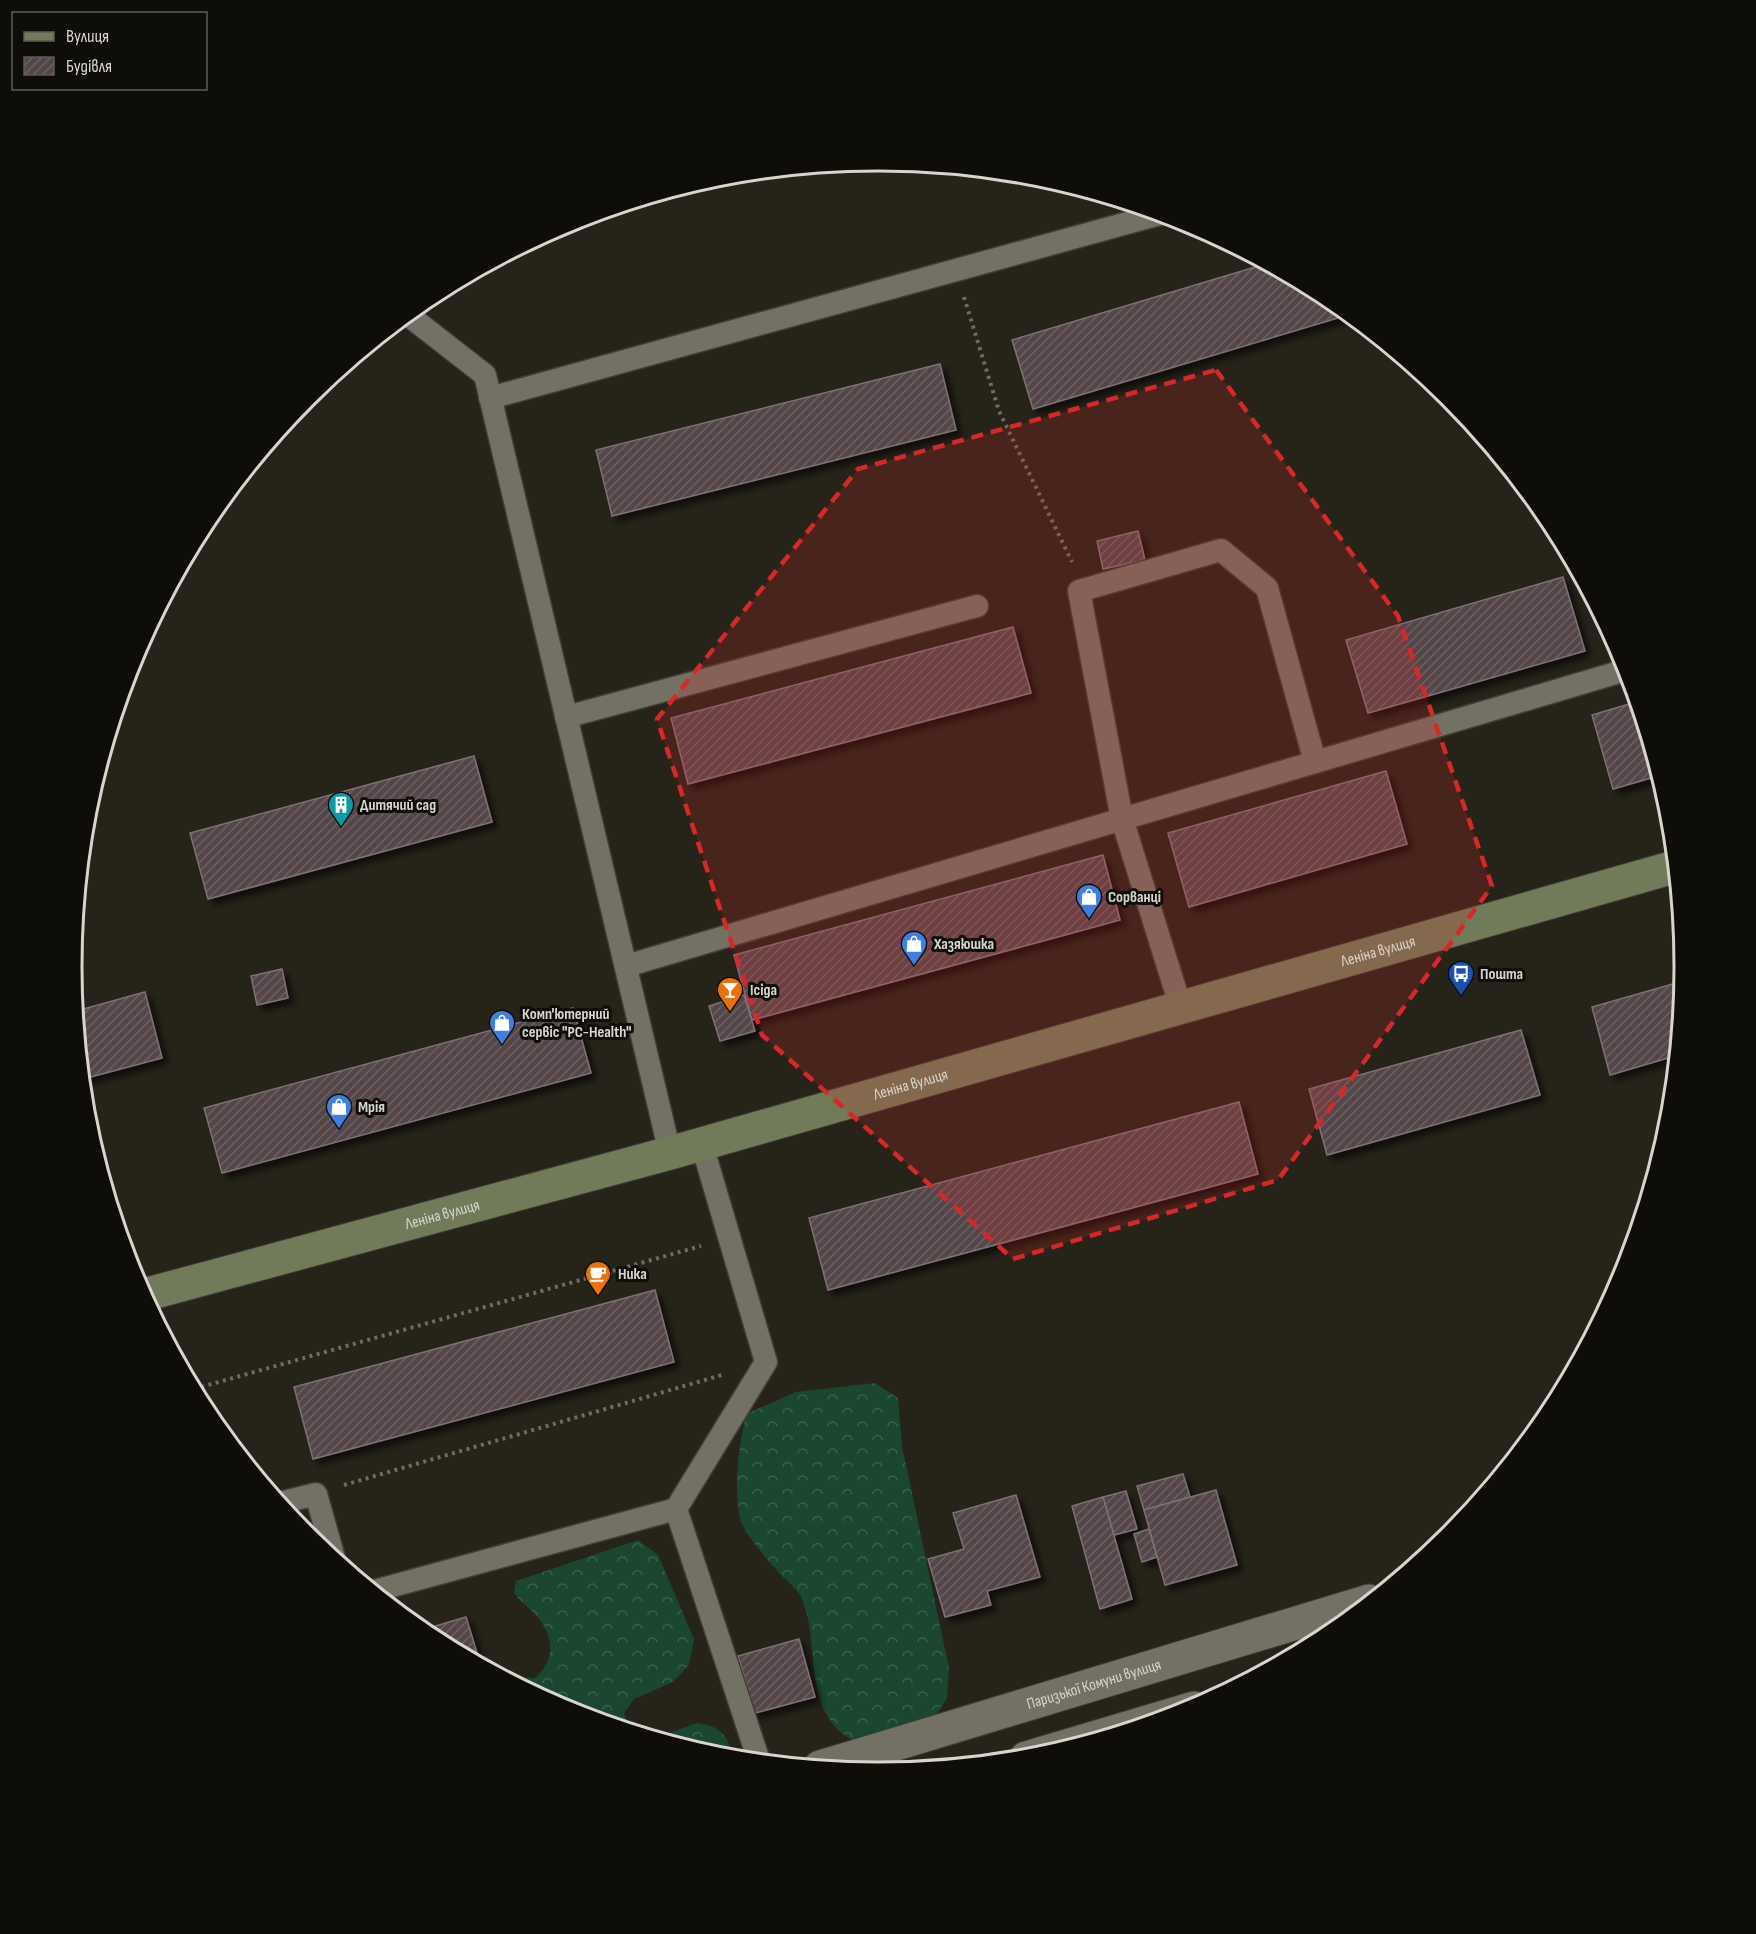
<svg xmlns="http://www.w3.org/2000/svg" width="1756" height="1934" viewBox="0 0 1756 1934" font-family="'Sofia Sans Condensed',sans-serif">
  <defs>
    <pattern id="forest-crowns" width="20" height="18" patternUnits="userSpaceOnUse" patternTransform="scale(1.5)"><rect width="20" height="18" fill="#1b4630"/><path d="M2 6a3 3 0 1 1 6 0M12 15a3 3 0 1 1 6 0" fill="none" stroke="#3b604d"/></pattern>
    <pattern id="building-hatch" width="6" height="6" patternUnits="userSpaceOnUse" patternTransform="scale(1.5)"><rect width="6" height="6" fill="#54464a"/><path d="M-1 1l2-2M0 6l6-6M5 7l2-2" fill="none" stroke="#6c6063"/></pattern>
    <filter id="shadow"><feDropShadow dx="5.5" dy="5.5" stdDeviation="3" flood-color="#0009"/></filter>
  </defs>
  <rect width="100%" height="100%" fill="#262319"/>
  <g fill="url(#forest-crowns)">
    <path d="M875,1383L898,1398L902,1446L949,1668L947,1698L930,1725C905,1733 867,1754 843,1734C802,1699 821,1642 801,1597C798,1590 789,1583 783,1577C772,1565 743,1533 740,1518C733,1483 739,1449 746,1414L796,1392Z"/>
    <path d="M638,1540L658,1555L694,1639L689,1665L673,1682L634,1699L624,1713L630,1730L569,1712L481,1664L492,1661L507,1677L535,1678C554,1661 555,1642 540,1620C533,1610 521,1603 514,1593L516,1581Z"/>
    <path d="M697,1723C720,1726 729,1735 733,1759L720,1757L655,1738Z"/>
  </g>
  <g fill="url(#building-hatch)" stroke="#7f7075" stroke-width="1.5" filter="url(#shadow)">
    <path d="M1265,264L1326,297L1348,315L1033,409L1012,340Z"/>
    <path d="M940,364L956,430L612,516L596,450Z"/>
    <path d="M1138,531L1145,560L1103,569L1097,541Z"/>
    <path d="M1563,577L1585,651L1368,713L1346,640Z"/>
    <path d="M1013,627L1031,693L688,784L671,718Z"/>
    <path d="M1636,702L1658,776L1613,789L1592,715Z"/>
    <path d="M474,756L492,822L208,899L190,833Z"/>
    <path d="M1386,771L1407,844L1189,907L1168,833Z"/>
    <path d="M1103,855L1120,920L752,1020L734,955Z"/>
    <path d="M282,969L288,998L257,1005L251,976Z"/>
    <path d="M1683,981L1675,1056L1610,1075L1592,1007Z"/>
    <path d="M145,992L162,1058L83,1079L76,1011Z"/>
    <path d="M744,995L755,1031L720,1041L709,1006Z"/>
    <path d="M573,1008L591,1073L222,1173L204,1108Z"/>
    <path d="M1521,1030L1540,1095L1327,1155L1309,1089Z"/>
    <path d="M1239,1102L1258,1174L828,1290L809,1218Z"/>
    <path d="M655,1290L674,1362L313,1459L294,1387Z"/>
    <path d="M1183,1474L1190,1497L1144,1510L1137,1486Z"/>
    <path d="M1216,1490L1237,1565L1165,1585L1144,1510Z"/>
    <path d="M1126,1491L1137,1529L1114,1535L1103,1497Z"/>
    <path d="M1016,1495L1040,1577L987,1591L991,1605L945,1617L928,1559L964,1549L953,1513Z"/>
    <path d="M1103,1497L1132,1599L1100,1609L1072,1506Z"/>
    <path d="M1149,1529L1157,1557L1142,1562L1134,1534Z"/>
    <path d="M466,1617L478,1656L470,1659L422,1630Z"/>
    <path d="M799,1639L815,1697L755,1713L738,1656Z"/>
  </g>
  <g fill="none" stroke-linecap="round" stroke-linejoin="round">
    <defs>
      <g id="service">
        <path d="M408,315L485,375L670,1153"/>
        <path d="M490,398L1160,214"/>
        <path d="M566,717L977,606"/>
        <path d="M626,966L1626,670"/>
        <path d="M1181,1008L1122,819L1079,591L1221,550L1267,588L1315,762"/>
        <path d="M702,1145L766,1362L676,1509L759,1761"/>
        <path d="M280,1503L316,1494L334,1558"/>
        <path d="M374,1591L676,1509"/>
      </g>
      <g id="minor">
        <path d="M1026,1758L1194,1708"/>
        <path id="s1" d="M820,1767L1369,1601"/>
      </g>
      <g id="secondary">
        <path id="s2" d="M144,1295L670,1153L1674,867"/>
      </g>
    </defs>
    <use href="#service" stroke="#3f3d34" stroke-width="25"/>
    <use href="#minor" stroke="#3f3d34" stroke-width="35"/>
    <use href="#secondary" stroke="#3f3d34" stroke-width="35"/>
    <g stroke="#6e6c63" stroke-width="4" stroke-dasharray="3 4.5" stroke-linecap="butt">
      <path d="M964,297L999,411L1072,562"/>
      <path d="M194,1389L701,1246"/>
      <path d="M344,1485L722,1375"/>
    </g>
    <use href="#service" stroke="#737064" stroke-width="22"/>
    <use href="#minor" stroke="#737064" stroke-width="33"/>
    <use href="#secondary" stroke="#717a59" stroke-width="33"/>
  </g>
  <path fill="#d62828" fill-opacity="0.2" stroke="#d62828" stroke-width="4.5" stroke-dasharray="12 8" stroke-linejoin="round" d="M1216,370L1398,616L1492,886L1278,1180L1013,1259L762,1035L657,719L858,469Z"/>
  <defs>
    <symbol id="building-pin" viewBox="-11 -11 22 30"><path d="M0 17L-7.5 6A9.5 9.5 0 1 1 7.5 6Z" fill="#0f9aa8" stroke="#0e0d08"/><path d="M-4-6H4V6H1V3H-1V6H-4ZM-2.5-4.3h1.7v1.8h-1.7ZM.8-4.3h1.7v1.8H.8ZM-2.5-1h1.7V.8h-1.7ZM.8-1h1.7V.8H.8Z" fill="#fff"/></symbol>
    <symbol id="shop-pin" viewBox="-11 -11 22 30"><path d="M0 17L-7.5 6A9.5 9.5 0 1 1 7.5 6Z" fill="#3f7fe0" stroke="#0e0d08"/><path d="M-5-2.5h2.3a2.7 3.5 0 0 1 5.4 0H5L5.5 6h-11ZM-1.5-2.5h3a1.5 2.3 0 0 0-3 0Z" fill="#fff"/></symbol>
    <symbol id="bus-pin" viewBox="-11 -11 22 30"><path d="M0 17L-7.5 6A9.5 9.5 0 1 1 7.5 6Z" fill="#1a4fb4" stroke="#0e0d08"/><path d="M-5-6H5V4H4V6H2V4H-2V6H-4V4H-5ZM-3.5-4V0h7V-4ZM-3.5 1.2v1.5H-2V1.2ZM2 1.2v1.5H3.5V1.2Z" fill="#fff"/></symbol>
    <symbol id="bar-pin" viewBox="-11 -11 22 30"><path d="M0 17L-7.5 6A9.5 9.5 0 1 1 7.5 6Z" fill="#e8710a" stroke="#0e0d08"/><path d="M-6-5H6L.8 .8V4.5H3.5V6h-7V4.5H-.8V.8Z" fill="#fff"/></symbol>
    <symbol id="cafe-pin" viewBox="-11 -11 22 30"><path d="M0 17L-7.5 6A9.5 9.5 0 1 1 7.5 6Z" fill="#e8710a" stroke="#0e0d08"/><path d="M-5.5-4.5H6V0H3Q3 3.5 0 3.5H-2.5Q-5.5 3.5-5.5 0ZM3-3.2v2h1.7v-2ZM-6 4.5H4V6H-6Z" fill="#fff"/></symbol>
  </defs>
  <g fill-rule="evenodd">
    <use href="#building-pin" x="326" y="790" width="30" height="40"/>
    <use href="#shop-pin" x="1074" y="882" width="30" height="40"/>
    <use href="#shop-pin" x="899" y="929" width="30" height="40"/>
    <use href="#bus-pin" x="1446" y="959" width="30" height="40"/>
    <use href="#bar-pin" x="715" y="975" width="30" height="40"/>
    <use href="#shop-pin" x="487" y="1008" width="30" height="40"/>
    <use href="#shop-pin" x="324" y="1092" width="30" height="40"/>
    <use href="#cafe-pin" x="583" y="1259" width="30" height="40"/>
  </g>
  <g text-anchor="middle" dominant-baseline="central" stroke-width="6" stroke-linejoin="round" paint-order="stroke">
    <g font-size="16" font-weight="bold" fill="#d7d5ce" stroke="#0e0d08" text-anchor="start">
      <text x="360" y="805">Дитячий сад</text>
      <text x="1108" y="897">Сорванці</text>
      <text x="934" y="944">Хазяюшка</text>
      <text x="1480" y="974">Пошта</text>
      <text x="750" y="990">Ісіда</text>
      <text x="522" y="1014">Комп'ютерний<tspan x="522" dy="18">сервіс "PC-Health"</tspan></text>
      <text x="358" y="1107">Мрія</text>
      <text x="618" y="1274">Ника</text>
    </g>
    <g font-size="16" fill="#d7d5ce" stroke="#0e0d08">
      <text stroke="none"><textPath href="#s2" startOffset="1281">Леніна вулиця</textPath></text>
      <text stroke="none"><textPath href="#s2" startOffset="795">Леніна вулиця</textPath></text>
      <text stroke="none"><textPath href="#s2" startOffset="309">Леніна вулиця</textPath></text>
      <text stroke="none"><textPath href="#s1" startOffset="286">Паризької Комуни вулиця</textPath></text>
    </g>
  </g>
  <path d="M0 0H1756V1934H0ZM877 171H879A795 795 0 0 1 1674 966V967A795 795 0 0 1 879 1762H877A795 795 0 0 1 82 967V966A795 795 0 0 1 877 171Z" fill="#0e0d08" fill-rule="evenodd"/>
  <path fill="none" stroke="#d7d5ce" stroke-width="3" d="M877 171H879A795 795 0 0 1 1674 966V967A795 795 0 0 1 879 1762H877A795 795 0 0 1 82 967V966A795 795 0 0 1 877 171Z"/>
  <rect x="12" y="12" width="195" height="78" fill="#0e0d08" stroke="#5e5d57" stroke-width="1.5"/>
  <rect x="24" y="32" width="30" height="9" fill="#717a59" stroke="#5e5d57" stroke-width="1.5"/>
  <text x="66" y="42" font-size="18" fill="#d7d5ce">Вулиця</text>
  <rect x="24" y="57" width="30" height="18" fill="url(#building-hatch)" stroke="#5e5d57" stroke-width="1.5"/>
  <text x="66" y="72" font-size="18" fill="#d7d5ce">Будівля</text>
</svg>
